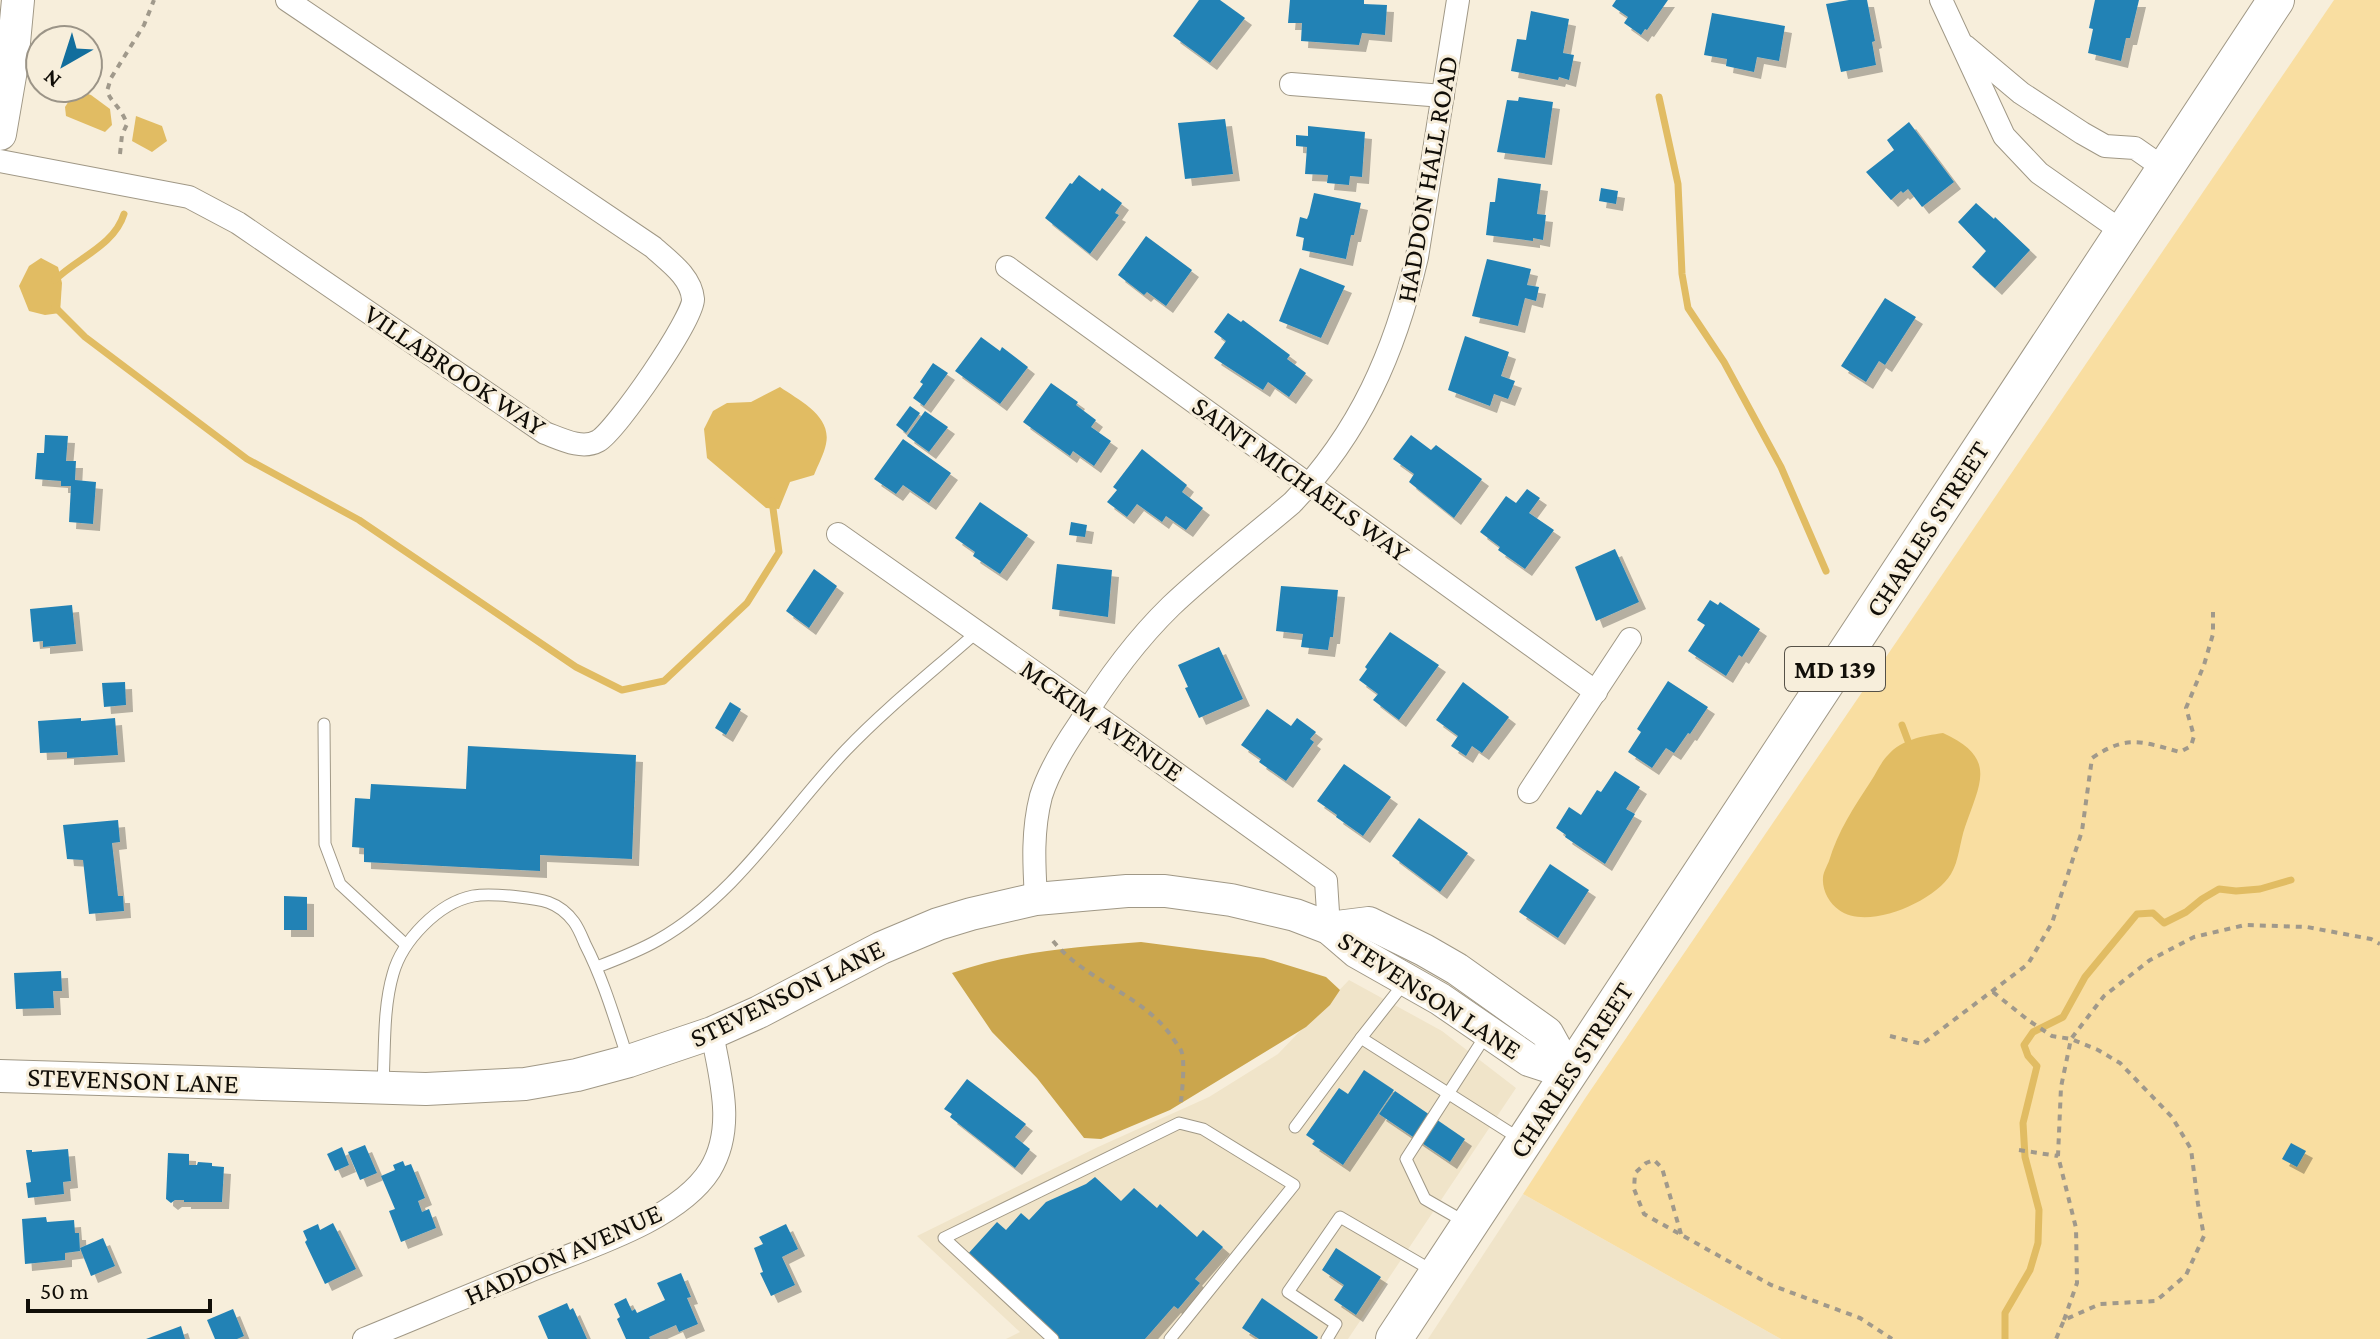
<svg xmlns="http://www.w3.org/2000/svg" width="2380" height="1339" viewBox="0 0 2380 1339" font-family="'Crimson Pro',serif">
  <defs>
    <filter id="shadow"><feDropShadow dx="7" dy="7" stdDeviation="0" flood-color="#0004"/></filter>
  </defs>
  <rect width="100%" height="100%" fill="#f7eedb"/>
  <g fill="#f0e4c9">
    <path d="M1349,980L1442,1031L1516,1088L1348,1339H1006L1020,1332L917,1236L1098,1147L1209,1097L1278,1054Z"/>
    <path d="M1523,1194L1781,1339H1428Z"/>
  </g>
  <path fill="#f9dea1" d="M2334,0H2380V1339H1781L1523,1194L1586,1097Z"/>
  <path fill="#cba64d" d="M1141,942L1264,958L1326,977L1340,990L1330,1005L1306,1027L1170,1110L1101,1139L1084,1138L1037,1078L992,1032L952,973C1015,951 1076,947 1141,942Z"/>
  <g fill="#e1bc63">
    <path d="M76,90L91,95L110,109L112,125L105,132L66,116L65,107Z"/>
    <path d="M136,116L162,126L167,141L152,152L132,141Z"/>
    <path d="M41,258L58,267L62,283L60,313L45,315L29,311L19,286L29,266Z"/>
    <path d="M780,387C800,401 832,416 826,444C824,454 818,465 814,475L790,482L779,509L766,508L707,458L704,429L713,411L727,403L751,402Z"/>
    <path d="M1943,733C1997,758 1981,781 1965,827C1960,841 1959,861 1951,874C1934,902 1867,931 1839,910C1829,903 1822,890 1823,878C1823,873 1827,866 1829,861C1838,831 1854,807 1871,781C1877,772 1881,762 1888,755C1902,739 1923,736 1943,733Z"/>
  </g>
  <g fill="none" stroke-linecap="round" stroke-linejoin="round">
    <g stroke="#e1bc63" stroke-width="7">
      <path d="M1659,97L1678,184L1682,274L1688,308L1724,362L1781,467L1826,571"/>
      <path d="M55,280C77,258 114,246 124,214"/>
      <path d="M55,307L85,337L247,459L359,520L576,667L622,690L664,681L747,603L779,552L772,501"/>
      <path d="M1902,725L1908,741"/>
      <path d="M2005,1339V1313L2030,1270L2038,1243L2039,1210L2025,1157L2023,1123L2037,1066L2028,1056L2024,1045L2033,1032L2063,1017L2085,977L2137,914L2153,913L2164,923L2186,912L2202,899L2219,889L2236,891L2260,889L2291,880"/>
    </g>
  </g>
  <g fill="#2382b5" filter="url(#shadow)">
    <path d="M1199,0H1220L1245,18L1210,63L1173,36Z"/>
    <path d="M1290,0H1364V4L1387,5L1385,35L1362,33L1359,45L1301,41L1302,23H1288Z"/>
    <path d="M1616,0H1668L1647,30L1645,29L1641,35L1624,23L1628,17L1612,6Z"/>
    <path d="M1849,0H1867L1875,41L1872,42L1876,65L1841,72L1826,4Z"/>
    <path d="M2095,0H2139L2130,38H2126L2121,61L2088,53L2093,29L2089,28Z"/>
    <path d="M1531,11L1569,19L1563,53L1574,55L1569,80L1559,77L1558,80L1511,71L1517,39L1526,40Z"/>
    <path d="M1712,13L1785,26L1779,61L1757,57L1754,72L1726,66L1727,59L1704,55Z"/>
    <path d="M1519,97L1553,102L1545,158L1497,152L1507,100L1518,101Z"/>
    <path d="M1225,119L1233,174L1185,179L1178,123Z"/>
    <path d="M1909,122L1954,182L1922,207L1908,189L1903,193L1901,191L1891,200L1866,172L1894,150L1887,140Z"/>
    <path d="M1308,126L1365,132L1362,177L1350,176L1349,185L1327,183L1328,175L1305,174L1307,147L1296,146V135L1308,136Z"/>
    <path d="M1079,175L1100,191L1102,188L1122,203L1115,213L1119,215L1090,254L1045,218L1070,183L1072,184Z"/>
    <path d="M1498,178L1541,184L1537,214L1546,215L1543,240L1533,238V241L1486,235L1490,202H1495Z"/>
    <path d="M1601,188L1618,191L1616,204L1599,201Z"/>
    <path d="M1314,193L1361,203L1354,235H1351L1346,259L1302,250L1304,238L1296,236L1300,217L1307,219L1309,214Z"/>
    <path d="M1976,203L1994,219L1995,217L2030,250L1995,288L1972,267L1986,251L1958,222Z"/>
    <path d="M1146,236L1192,270L1166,306L1147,292L1144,295L1118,275Z"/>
    <path d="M1487,259L1531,269L1527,285L1539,287L1536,301L1525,298L1518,326L1472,316Z"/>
    <path d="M1300,268L1345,286L1321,338L1279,321Z"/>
    <path d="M1885,298L1916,317L1885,365L1879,361L1866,382L1841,366Z"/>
    <path d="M1228,313L1241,322L1243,320L1290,355L1287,359L1306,373L1289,397L1268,382L1263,390L1214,358L1226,341L1214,332Z"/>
    <path d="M1465,336L1509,352L1501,376L1515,381L1508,399L1494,394L1490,406L1448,390Z"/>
    <path d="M981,337L1000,351L1002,347L1028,367L1000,404L955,371Z"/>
    <path d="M933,363L948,373L924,406L913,398L923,384L920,382Z"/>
    <path d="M1051,383L1078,402L1076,405L1096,420L1091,427L1111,441L1094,466L1073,451L1070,456L1023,422Z"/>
    <path d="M910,406L920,413L906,433L896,425Z"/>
    <path d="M925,411L948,427L929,452L907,436Z"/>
    <path d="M45,435L68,436L66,461H76L75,480L96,482L93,524L69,522L71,486H61V481L35,479L37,453H44Z"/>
    <path d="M1411,435L1431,450L1436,445L1482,479L1454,518L1409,482L1414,474L1393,459Z"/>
    <path d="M903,439L951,473L929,503L903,485L896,494L874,479Z"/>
    <path d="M1142,449L1187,485L1182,492L1203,508L1186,530L1166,516L1162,522L1137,504L1127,517L1107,502L1117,490L1113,487Z"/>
    <path d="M1527,489L1540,498L1529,513L1554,530L1525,569L1498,550L1500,547L1480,532L1506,496L1516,503Z"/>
    <path d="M980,502L1028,535L1000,574L973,556L975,552L955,538Z"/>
    <path d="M1071,522L1087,525L1085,537L1069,535Z"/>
    <path d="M1615,549L1639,602L1596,621L1575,567Z"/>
    <path d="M1057,564L1112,570L1108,617L1052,609Z"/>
    <path d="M814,569L837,586L809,628L786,611Z"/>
    <path d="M1281,586L1338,590L1333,637H1330L1328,650L1301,647L1303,634L1276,631Z"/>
    <path d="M1710,600L1718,605L1720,602L1760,629L1742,657L1739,655L1726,676L1688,651L1705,625L1697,620Z"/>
    <path d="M72,605L76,644L43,647V641L33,642L30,609Z"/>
    <path d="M1390,632L1439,665L1399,720L1373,700L1378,694L1359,680L1367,669L1365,667Z"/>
    <path d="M1219,647L1243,699L1199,718L1185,688L1188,687L1178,665Z"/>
    <path d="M1668,681L1708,707L1690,734L1688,733L1674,753L1666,748L1652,768L1628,752L1641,732L1637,729Z"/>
    <path d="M125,682L126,705L104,707L102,683Z"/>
    <path d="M1463,682L1509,717L1482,753L1472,746L1466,756L1451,746L1458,736L1436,720Z"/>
    <path d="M730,702L741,709L726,735L715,728Z"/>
    <path d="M1267,709L1291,726L1297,718L1316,732L1310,739L1314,742L1286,781L1259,762L1261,759L1241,745Z"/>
    <path d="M81,718V721L115,718L118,755L67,758V752L40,753L38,721Z"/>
    <path d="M468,746L636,755L632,859L540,855V871L364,862V848L352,847L355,798L370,799L371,784L466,789Z"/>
    <path d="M1344,764L1391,797L1363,836L1336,817L1337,815L1317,801Z"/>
    <path d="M1615,771L1640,787L1626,809L1635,814L1605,864L1565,837L1566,835L1556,828L1569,807L1581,815L1597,790L1601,792Z"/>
    <path d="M1419,818L1468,853L1440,892L1392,856Z"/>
    <path d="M118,820L120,842L112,843L118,896H123L124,911L89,914L83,860L67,859L63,825Z"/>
    <path d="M1550,864L1589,890L1558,938L1519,912Z"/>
    <path d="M284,896L307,897V930H284Z"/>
    <path d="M61,971L62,991H53L54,1008L16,1009L14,973Z"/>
    <path d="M1364,1070L1394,1090L1343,1165L1312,1144L1315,1141L1306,1135L1339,1088L1348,1094Z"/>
    <path d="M967,1079L1026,1124L1015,1137L1030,1149L1015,1168L950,1117L952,1114L944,1109Z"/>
    <path d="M1395,1091L1465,1139L1450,1162L1379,1114Z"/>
    <path d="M2291,1143L2306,1151L2297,1167L2282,1159Z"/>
    <path d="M365,1145L377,1173L360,1180L348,1152Z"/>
    <path d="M342,1147L349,1165L335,1171L327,1154Z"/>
    <path d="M68,1149L71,1181L63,1182L64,1194L28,1198L26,1183L31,1182L26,1150H32V1152Z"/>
    <path d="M168,1153L189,1154V1165H197L198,1162L212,1163V1166L224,1167L222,1202H184V1200H175L171,1203L166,1199Z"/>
    <path d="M403,1161L405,1166L411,1164L425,1198L418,1201L422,1212L429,1209L436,1228L401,1242L389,1211L395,1209L381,1176L395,1170L393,1165Z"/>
    <path d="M1095,1177L1121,1201L1134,1188L1157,1208L1160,1204L1197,1237L1203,1230L1223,1247L1195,1279L1200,1283L1178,1309L1174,1306L1145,1339H1060L967,1255L997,1222L1006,1230L1021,1213L1029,1220L1046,1202L1086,1184Z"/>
    <path d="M46,1217L47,1222L74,1220L75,1233H79L80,1251L65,1253V1260L25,1264L22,1219Z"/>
    <path d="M333,1223L356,1269L325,1284L305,1242L307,1240L303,1231L318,1224L320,1230Z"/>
    <path d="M786,1224L798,1249L782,1257L795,1285L771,1296L760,1273L763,1272L754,1248L763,1244L759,1237Z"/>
    <path d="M103,1238L115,1266L91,1276L80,1248Z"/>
    <path d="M1336,1248L1381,1277L1356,1315L1334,1300L1344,1285L1322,1270Z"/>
    <path d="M681,1273L691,1297L687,1298L698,1324L679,1332L676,1325L649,1337L650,1339H626L617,1319L620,1317L614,1304L626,1298L632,1311L635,1309L637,1313L665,1300L657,1283Z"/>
    <path d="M1262,1298L1318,1337L1317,1339H1259L1242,1328Z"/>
    <path d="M567,1303L570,1310L573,1308L587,1339H548L538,1316Z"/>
    <path d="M233,1309L244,1336L237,1339H215L207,1320Z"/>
    <path d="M181,1326L185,1339H146Z"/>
  </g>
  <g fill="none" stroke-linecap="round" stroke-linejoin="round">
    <defs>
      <g id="lane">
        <path d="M324,724L325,844L340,884L406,945"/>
        <path d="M597,967C618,959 639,951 658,940C737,895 785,814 846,750C886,708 933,671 977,632"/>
        <path d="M1361,1038L1405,982"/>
        <path d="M383,1083C385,1048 383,1008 393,974C402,941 438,903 473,896C484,894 499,895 510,896C537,899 557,899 574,922C579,929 582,937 585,944C604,981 615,1020 628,1059"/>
        <path d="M1295,1127L1361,1038L1520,1139"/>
        <path d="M1465,1222L1425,1199L1406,1159L1486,1035"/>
        <path d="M1053,1339L944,1238L1179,1123L1203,1129L1294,1185L1170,1339"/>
        <path d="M1327,1339L1336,1324L1288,1292L1340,1217L1433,1271"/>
      </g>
      <g id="street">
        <path d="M1941,0L2004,136L2039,173L2123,232"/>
        <path d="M1965,46L2021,93L2082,133L2105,146L2135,148L2165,169"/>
        <path d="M1291,84L1443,96"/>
        <path d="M0,161L189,197L238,223L545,433C561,439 582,450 598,441C616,431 694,318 693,299C691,276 668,261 653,247L287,0"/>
        <path d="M1007,267L1596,692"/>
        <path d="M838,534L1088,710L1326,881L1329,928"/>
        <path d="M1529,792L1630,639"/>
        <path d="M1036,899C1034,864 1032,831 1041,796C1049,771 1063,748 1078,726C1104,684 1135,641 1171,606C1209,570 1252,537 1292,503C1360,432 1395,352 1417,257L1458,0"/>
        <path d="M364,1339C418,1317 472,1294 527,1272C582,1249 677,1222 710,1170C736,1128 720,1077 712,1033"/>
      </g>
      <g id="secondary">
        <path d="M0,134L12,64L18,0"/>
        <path d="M1329,928L1369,923L1424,950L1457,969L1547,1033L1569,1073"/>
        <path d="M0,1076L426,1089L525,1084L577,1075L629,1061L712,1033L759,1012L881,948L938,924L971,914L1036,899L1127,891H1165L1231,900L1295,915L1329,928L1357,952L1440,999L1529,1060L1569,1073"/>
      </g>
      <path id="primary" d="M1394,1339L2276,0"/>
    </defs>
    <use href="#lane" stroke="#a09886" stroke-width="13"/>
    <use href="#street" stroke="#a09886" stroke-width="24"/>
    <use href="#secondary" stroke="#a09886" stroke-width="34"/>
    <use href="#primary" stroke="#a09886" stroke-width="38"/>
    <g stroke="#a0998b" stroke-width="4" stroke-dasharray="6 6" stroke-linecap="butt">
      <path d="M120,154L122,135L127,124C121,107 112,104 107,91L111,78L144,25L154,0"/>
      <path d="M1053,941C1087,982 1142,994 1172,1037C1175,1042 1181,1048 1182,1053C1185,1064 1182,1096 1180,1108"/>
      <path d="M1993,992L2028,1020L2052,1036L2071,1039L2098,1050L2120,1063L2172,1117L2191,1149L2198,1204L2204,1236L2186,1275L2156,1301L2100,1304L2064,1320L2056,1339"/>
      <path d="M1890,1036L1922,1044L2028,964L2052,923L2082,831L2092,758C2127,734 2143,742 2180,752L2191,746L2194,736L2186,708L2204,665L2213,634V612"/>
      <path d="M2019,1150L2058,1156"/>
      <path d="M1681,1234L1662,1168L1654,1160L1646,1163L1635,1173L1634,1189L1644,1214L1771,1285L1860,1318L1892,1339"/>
      <path d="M2064,1320L2077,1283L2076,1228L2058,1156L2061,1087L2071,1039L2104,996L2150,960L2194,937L2245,925L2307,927L2371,939L2380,944"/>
    </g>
    <use href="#lane" stroke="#fff" stroke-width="11"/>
    <use href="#street" stroke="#fff" stroke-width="22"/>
    <use href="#secondary" stroke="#fff" stroke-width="32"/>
    <use href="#primary" stroke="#fff" stroke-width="36"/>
  </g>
  <g text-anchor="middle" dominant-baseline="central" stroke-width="6" stroke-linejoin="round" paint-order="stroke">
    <rect fill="#f7eedb" stroke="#565147" stroke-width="2" x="1785" y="647" width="100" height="44" rx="6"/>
    <g font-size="26" font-weight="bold" fill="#110e08">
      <text x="1835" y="669">MD 139</text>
    </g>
    <g font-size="28" fill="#110e08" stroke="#f7eedb">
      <text transform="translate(1427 179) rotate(-80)">HADDON HALL ROAD</text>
      <text transform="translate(455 370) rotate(34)">VILLABROOK WAY</text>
      <text transform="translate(1301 479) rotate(36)">SAINT MICHAELS WAY</text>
      <text transform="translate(1927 529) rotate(-57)">CHARLES STREET</text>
      <text transform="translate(1102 720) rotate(35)">MCKIM AVENUE</text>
      <text transform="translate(787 993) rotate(-26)">STEVENSON LANE</text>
      <text transform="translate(1430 995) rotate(33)">STEVENSON LANE</text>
      <text transform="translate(1571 1070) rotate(-57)">CHARLES STREET</text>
      <text transform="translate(133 1080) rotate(2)">STEVENSON LANE</text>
      <text transform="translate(563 1254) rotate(-24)">HADDON AVENUE</text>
    </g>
  </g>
  <g transform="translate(64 64) rotate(219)"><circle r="38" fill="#f7eedb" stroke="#9b9487" stroke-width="2"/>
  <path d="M0-6L14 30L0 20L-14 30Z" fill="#126e9d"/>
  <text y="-12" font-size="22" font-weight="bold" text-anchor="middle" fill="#110e08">N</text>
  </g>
  <path d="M28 1299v12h182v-12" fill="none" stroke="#110e08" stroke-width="4"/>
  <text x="40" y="1299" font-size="24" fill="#110e08" stroke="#f7eedb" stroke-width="6" paint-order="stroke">50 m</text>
</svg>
